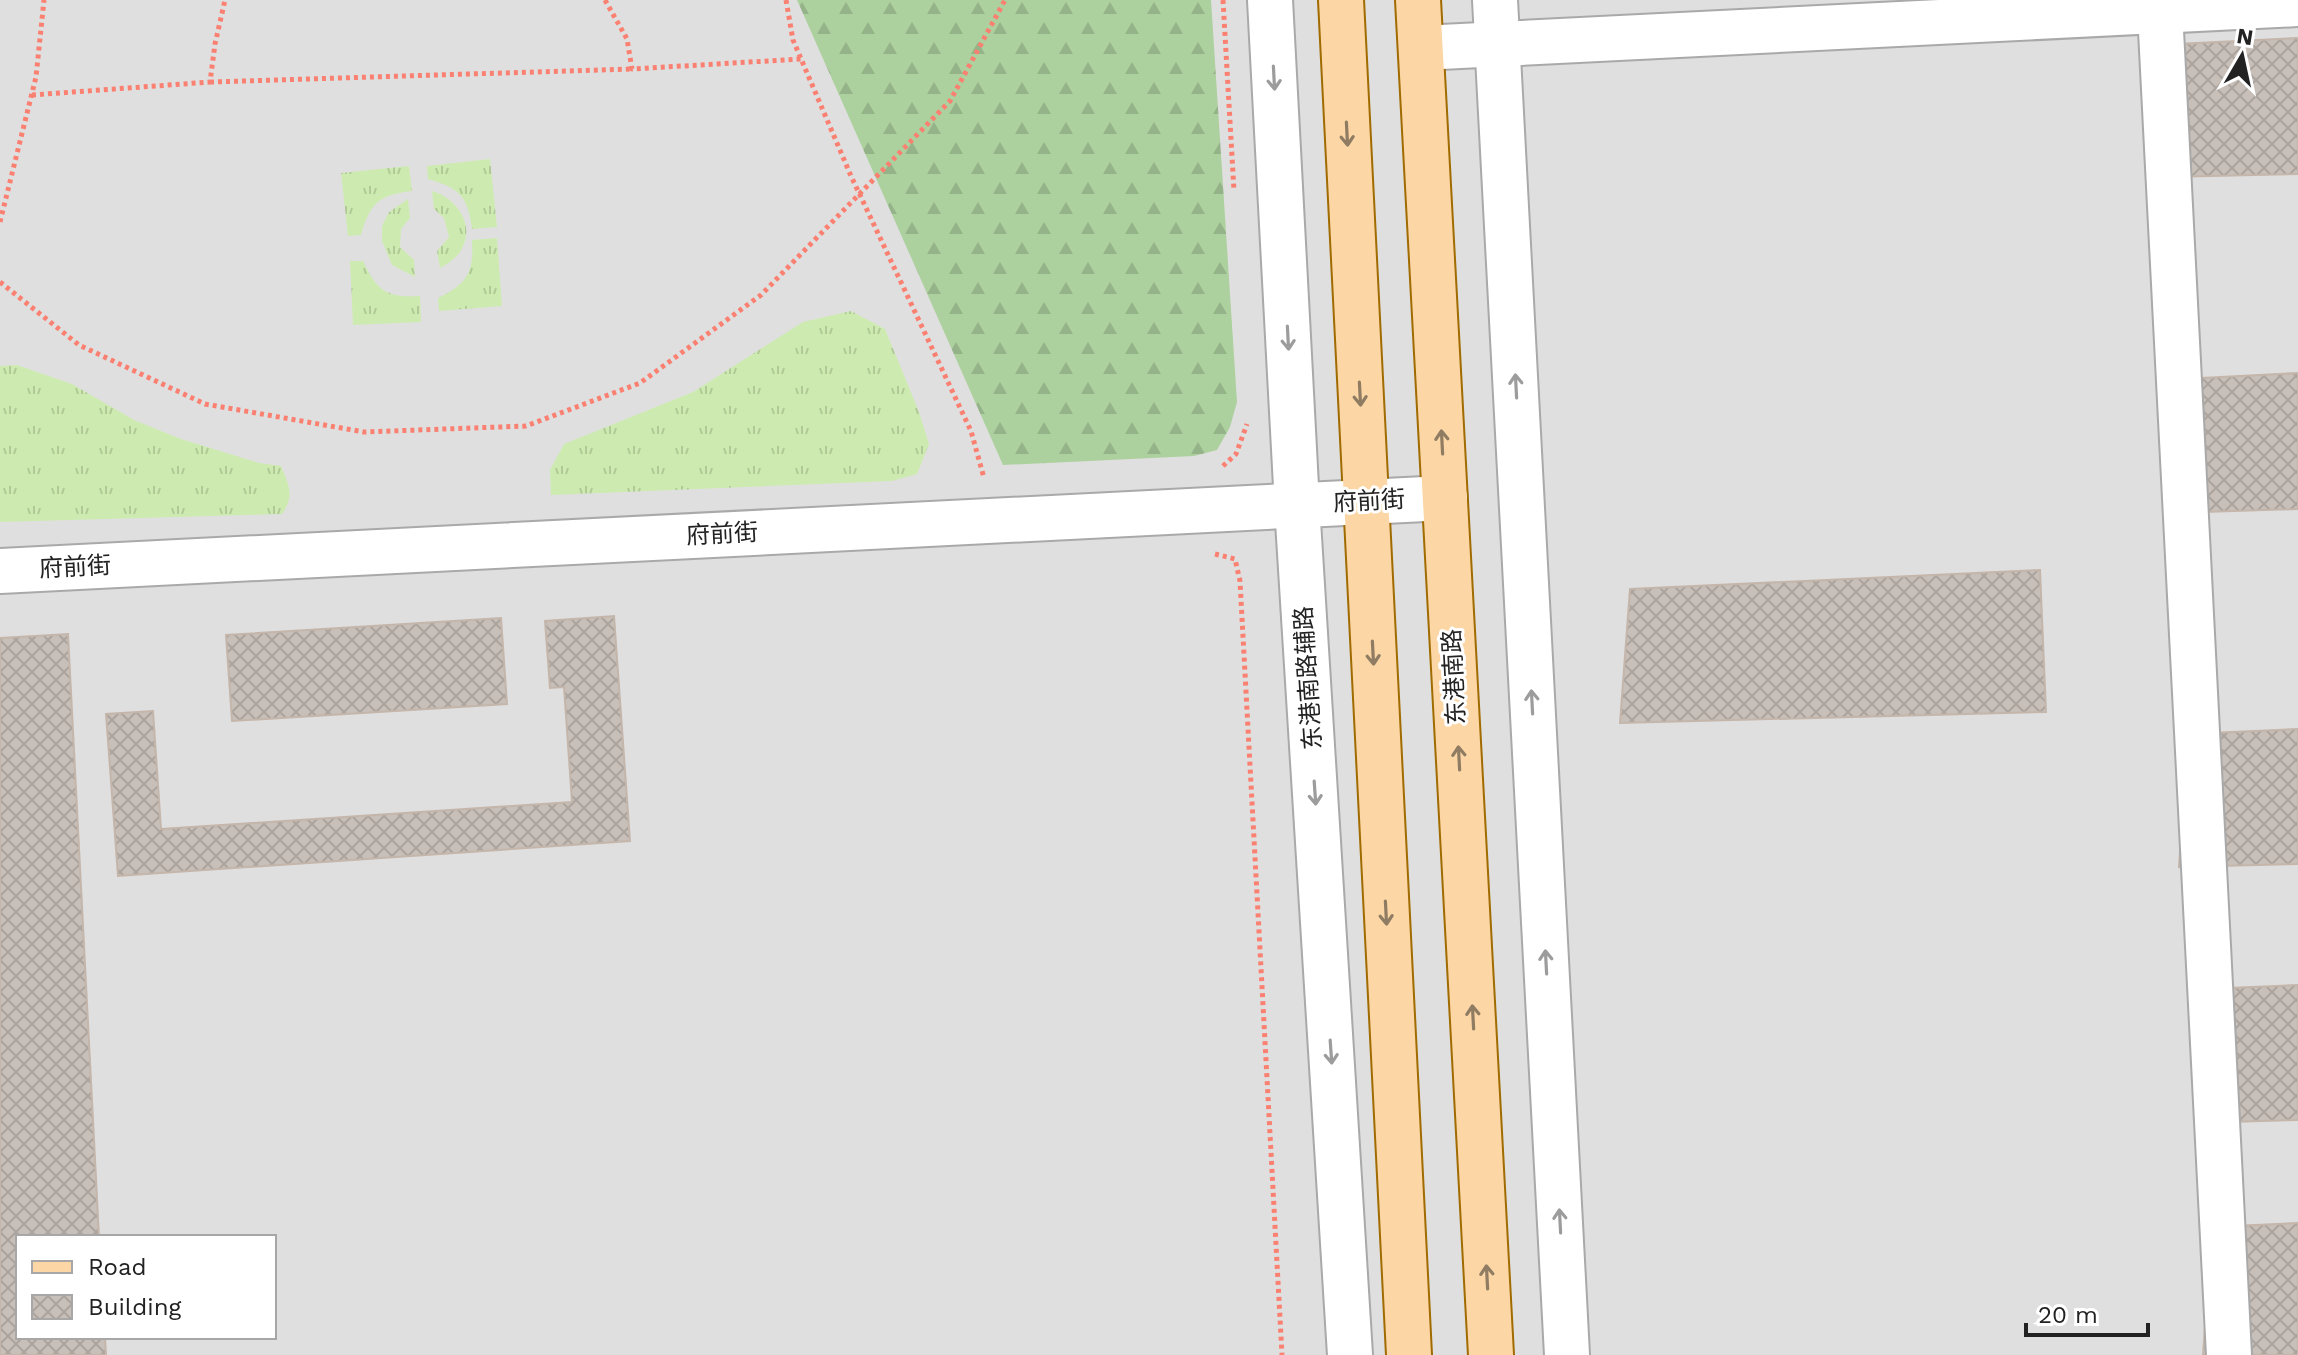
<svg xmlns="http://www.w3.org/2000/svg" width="2298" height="1355" viewBox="0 0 2298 1355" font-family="'Work Sans','Noto Sans SC',sans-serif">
  <defs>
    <pattern id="grass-tufts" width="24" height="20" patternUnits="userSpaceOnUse" patternTransform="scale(2)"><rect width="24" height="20" fill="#cdebb0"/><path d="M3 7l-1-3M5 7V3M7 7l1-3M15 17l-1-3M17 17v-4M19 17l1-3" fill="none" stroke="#b0c997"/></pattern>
    <pattern id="forest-firs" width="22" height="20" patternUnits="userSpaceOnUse" patternTransform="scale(2)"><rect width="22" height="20" fill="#add19e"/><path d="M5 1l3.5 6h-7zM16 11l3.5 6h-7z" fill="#95b388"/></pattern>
    <pattern id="building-cross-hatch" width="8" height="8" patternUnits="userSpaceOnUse" patternTransform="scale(2)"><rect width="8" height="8" fill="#c7bfb8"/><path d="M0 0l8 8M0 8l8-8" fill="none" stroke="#aba49e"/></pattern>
  </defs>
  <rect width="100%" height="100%" fill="#f2efe9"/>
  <path fill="#e0dfdf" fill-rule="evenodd" d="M0,0H2298V1355H0ZM18,1237H274V1337H18Z"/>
  <g fill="url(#grass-tufts)">
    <path d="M490,159L497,227L472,229C468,197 460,188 428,179L427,166Z"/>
    <path d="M409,166L412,191C379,195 370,203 361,235L348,236L341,173Z"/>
    <path d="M432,191C457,198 477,226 460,252C455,259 447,264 440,268L437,251L449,237L444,218L434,209Z"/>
    <path d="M408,199L410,218L401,229L400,247L414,260L415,277L392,265L382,241V226L389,212Z"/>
    <path d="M497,238L502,306L439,311L438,298C467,284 474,273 472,240Z"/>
    <path d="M350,261H363C377,291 387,298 420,296L421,322L353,325Z"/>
    <path d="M851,311L885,329L919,412L929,444L917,474L892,481L551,495L550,470L564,444L693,392L803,322Z"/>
    <path d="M17,365L72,384L134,420L181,439L259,463L281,466C289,485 295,496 282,514L0,522V366Z"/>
  </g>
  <path fill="url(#forest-firs)" d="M797,0H1211L1237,402L1230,427L1217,450L1194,456L1003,465Z"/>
  <g fill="url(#building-cross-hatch)" stroke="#c4b6ab" stroke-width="2">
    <path d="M2298,38V174L2167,177L2177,44Z"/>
    <path d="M2298,373V509L2173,513L2183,379Z"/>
    <path d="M2040,570L2046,712L1620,723L1630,589Z"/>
    <path d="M614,616L630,841L118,876L106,714L153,711L161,829L572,802L564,687L550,688L545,621Z"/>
    <path d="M501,618L507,704L232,721L226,635Z"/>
    <path d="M68,634L99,1237H18V1337H105L106,1355H0V638Z"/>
    <path d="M2298,729V864L2179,867L2188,734Z"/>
    <path d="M2298,985V1120L2195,1123L2205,989Z"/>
    <path d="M2298,1223V1355H2203L2212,1227Z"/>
  </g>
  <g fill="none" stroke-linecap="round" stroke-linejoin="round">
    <defs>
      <g id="minor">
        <path d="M1270,0L1297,505L1350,1355"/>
        <path d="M1495,0L1567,1355"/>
        <path d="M2160,11L2229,1355"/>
        <path d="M1421,48L2298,4"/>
        <path d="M0,571L1445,498"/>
      </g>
      <g id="major">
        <path d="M1341,0L1409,1355"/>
        <path d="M1418,0L1491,1355"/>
      </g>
    </defs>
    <use href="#minor" stroke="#a9a9a9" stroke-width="48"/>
    <use href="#major" stroke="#a06b00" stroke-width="48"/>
    <g stroke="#fa8072" stroke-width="5" stroke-dasharray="4 4" stroke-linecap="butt">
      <path d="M605,0L627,39L632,69L801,59"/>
      <path d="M786,0L793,40L851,176L971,431L984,478"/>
      <path d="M1223,0L1234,191"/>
      <path d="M210,82L632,69"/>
      <path d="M32,95L210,82L215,44L225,0"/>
      <path d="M0,222L36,77L44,0"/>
      <path d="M0,282L79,345L205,404L364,432L526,426L640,383L761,295L950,101L1005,0"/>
      <path d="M1223,466L1236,454L1247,424"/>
      <path d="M1215,554L1235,559L1240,581L1282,1355"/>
    </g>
    <use href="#minor" stroke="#fff" stroke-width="44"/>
    <use href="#major" stroke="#fcd6a4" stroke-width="44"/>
  </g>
  <defs><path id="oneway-shaft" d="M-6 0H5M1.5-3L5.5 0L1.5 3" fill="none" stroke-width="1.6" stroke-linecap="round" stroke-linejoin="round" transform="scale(2)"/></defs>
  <g stroke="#9c9c9c">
    <use href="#oneway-shaft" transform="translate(1274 78) rotate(87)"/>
    <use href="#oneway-shaft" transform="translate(1288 338) rotate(87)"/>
    <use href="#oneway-shaft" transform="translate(1516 386) rotate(-93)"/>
    <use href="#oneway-shaft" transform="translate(1532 702) rotate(-93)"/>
    <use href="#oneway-shaft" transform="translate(1315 793) rotate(86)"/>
    <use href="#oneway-shaft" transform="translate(1546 962) rotate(-93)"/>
    <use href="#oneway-shaft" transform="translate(1331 1052) rotate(86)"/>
    <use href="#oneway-shaft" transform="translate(1560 1221) rotate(-93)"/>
  </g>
  <g stroke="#8f7c63">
    <use href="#oneway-shaft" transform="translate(1347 134) rotate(87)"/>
    <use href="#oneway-shaft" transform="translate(1360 394) rotate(87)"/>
    <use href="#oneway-shaft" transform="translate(1442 442) rotate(-93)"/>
    <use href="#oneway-shaft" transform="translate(1373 653) rotate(87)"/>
    <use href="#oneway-shaft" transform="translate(1459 758) rotate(-93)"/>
    <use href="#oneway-shaft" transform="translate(1386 913) rotate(87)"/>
    <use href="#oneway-shaft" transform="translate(1473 1017) rotate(-93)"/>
    <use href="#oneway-shaft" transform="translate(1487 1277) rotate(-93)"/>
  </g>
  <g text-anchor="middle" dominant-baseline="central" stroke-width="6" stroke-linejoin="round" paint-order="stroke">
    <g font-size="24" fill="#222" stroke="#fff">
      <text transform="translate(1369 501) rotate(-3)">府前街</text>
      <text transform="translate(722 534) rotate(-3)">府前街</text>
      <text transform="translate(75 567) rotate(-3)">府前街</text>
      <text transform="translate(1454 677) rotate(-93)">东港南路</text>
      <text transform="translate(1308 678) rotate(-94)">东港南路辅路</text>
    </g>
  </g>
  <rect x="16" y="1235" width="260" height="104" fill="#ffffff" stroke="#a7a7a7" stroke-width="2"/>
  <rect x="32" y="1261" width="40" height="12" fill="#fcd6a4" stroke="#a7a7a7" stroke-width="2"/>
  <text x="88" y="1275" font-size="24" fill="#222222">Road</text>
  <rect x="32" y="1295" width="40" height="24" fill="url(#building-cross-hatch)" stroke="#a7a7a7" stroke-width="2"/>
  <text x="88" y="1315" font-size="24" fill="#222222">Building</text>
  <g transform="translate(2242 56) rotate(9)" stroke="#ffffff" stroke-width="6" paint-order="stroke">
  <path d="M0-6L14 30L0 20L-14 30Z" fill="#222222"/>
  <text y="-12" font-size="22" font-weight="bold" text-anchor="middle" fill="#222222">N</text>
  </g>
  <path d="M2026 1323v12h122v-12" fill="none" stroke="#222222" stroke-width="4"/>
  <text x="2038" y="1323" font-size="24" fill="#222222" stroke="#ffffff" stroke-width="6" paint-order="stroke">20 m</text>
</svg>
